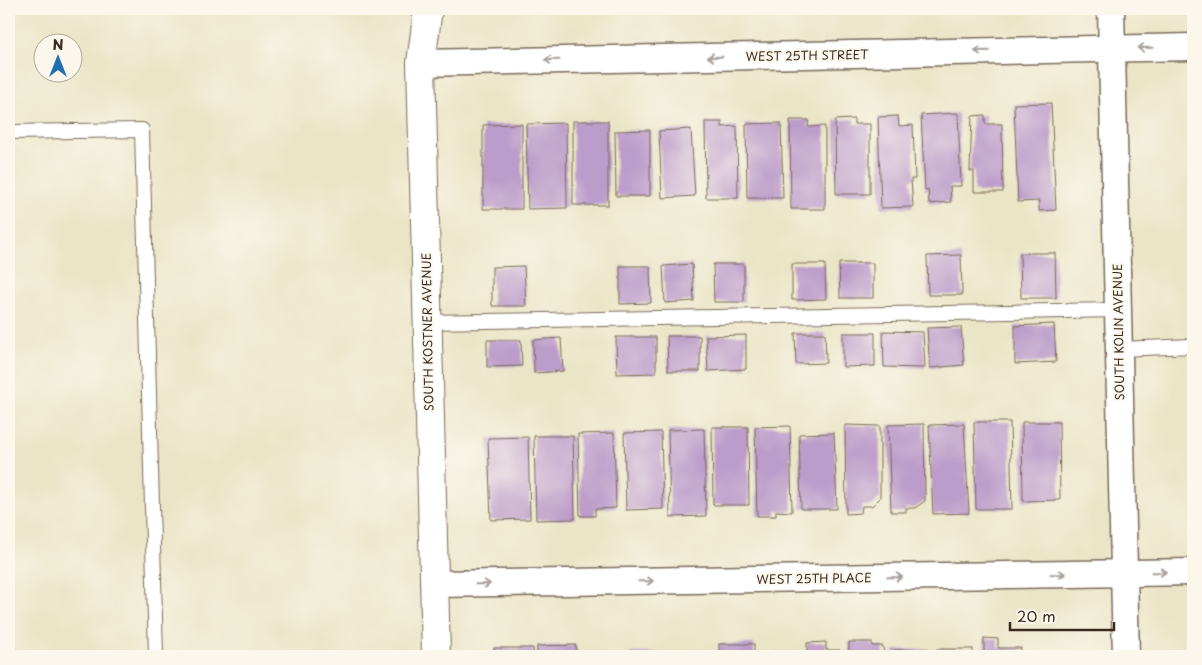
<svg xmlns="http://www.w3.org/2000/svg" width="1202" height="665" viewBox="0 0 1202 665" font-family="'Playpen Sans',sans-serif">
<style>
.building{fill:#bc9cca}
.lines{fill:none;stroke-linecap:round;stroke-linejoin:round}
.service-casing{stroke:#796b59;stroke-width:16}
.minor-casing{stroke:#796b59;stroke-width:29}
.tertiary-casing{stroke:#796b59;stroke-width:30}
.service{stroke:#fff;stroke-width:14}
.minor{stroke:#fff;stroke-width:26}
.tertiary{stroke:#fff;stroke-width:28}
.oneway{stroke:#a79f9a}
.labels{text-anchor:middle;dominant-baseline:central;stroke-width:4;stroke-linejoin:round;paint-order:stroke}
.street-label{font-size:12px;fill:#3b2a1e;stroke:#fbf7ec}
</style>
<rect width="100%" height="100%" fill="#fbf7ec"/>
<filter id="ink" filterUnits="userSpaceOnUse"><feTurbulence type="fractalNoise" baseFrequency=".02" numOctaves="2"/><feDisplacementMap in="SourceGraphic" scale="10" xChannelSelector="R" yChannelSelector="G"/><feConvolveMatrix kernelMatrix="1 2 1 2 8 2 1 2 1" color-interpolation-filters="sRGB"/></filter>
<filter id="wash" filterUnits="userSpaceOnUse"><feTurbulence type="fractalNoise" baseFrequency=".0096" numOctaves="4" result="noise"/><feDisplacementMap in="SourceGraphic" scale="20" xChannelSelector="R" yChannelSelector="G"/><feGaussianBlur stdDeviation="1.12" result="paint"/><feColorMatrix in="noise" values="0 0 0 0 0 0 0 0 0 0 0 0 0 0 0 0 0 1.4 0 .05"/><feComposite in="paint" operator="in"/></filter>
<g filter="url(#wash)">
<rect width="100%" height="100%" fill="#ebe5c7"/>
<g id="blocks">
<g class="building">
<path d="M1051,103L1056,210L1039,211V201L1018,202L1014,104Z"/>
<path d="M958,113L961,186H950L951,202L929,204L928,189L925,190L921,115Z"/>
<path d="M985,115V124H1002L1003,192H974V171H970L972,116Z"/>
<path d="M898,116L899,126L913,125L915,179H911L913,207L881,208L878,117Z"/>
<path d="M854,119V124H870V194H836L835,120Z"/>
<path d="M790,120H809L808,127L825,126V209H791Z"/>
<rect x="573" y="121" width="35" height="84"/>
<path d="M705,122H722V127L737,126L738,198H706Z"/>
<path d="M566,123L567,208L528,209L526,124Z"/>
<path d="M781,123L783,198H747L746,124Z"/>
<path d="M522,124V209H483V125Z"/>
<path d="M691,129L695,196L662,198L659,131Z"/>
<path d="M650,130V196H616L615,131Z"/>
<path d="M1020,253H1055L1056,298H1021Z"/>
<path d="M961,255L962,295H928L927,256Z"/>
<path d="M839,263H873V298H840Z"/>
<path d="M692,264L694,301L665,303L663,266Z"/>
<path d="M713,264H744V302H714Z"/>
<path d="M792,264H825L826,299L792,300Z"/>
<path d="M524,266L526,306H492V267Z"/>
<path d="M620,266H650L651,303L620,304Z"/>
<path d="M1054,324L1056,362L1015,364V326Z"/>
<path d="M961,327L964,365L930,368L927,328Z"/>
<path d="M883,331L923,332L925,368L884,367Z"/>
<path d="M795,333H825L826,363L796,364Z"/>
<path d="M843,333H875V366L843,367Z"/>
<path d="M746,335V369L708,371L706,336Z"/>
<path d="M667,336H700V371H668Z"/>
<path d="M616,337H656V373L617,374Z"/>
<path d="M561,338L563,371L534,373L533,340Z"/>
<path d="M487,340H521L522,366L487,367Z"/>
<path d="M974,422H1010L1012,509H976Z"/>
<path d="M1022,422H1059L1060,500L1023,501Z"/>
<path d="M924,424L925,501L915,508H906V512H891L888,425Z"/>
<path d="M964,424L969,513L933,514L929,425Z"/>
<path d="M845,425L880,426V498L872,506H862L861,513L846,514Z"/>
<path d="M790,426L792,512L776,511V516H757L755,427Z"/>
<path d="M712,427H748L749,505H713Z"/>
<path d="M704,429L706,516L670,517L668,430Z"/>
<path d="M661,432L663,509L626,510L624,433Z"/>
<path d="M614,433L616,508L595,509V516H580L578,434Z"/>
<path d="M834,433L837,509H801L799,434Z"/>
<path d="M534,436H573L575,519L536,520Z"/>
<path d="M528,437L530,519L491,520L488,438Z"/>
<path d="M984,638L998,639V648H1021V656H984Z"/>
<path d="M826,642V650H840L841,656H807V643Z"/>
<path d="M849,642H872V646H883L884,656H849Z"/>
<rect x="719" y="644" width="35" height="12"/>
<path d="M576,645V656H537V646Z"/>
<path d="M494,648H533L534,656H494Z"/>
<path d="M928,649L929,656H894V650Z"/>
<rect x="937" y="649" width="36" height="7"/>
<path d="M795,652V656H762V653Z"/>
<rect x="630" y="653" width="33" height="3"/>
<path d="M673,654H711L710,656H673Z"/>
</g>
</g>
</g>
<g filter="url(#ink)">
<use href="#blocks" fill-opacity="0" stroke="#796b59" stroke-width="1"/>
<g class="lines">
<g class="service-casing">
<g id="service">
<path d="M9,132L142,130L156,656"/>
<path d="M427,322L1118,310"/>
<path d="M1119,349L1193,346"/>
</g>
</g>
<g class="minor-casing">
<g id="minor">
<path d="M1111,9L1126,656"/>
<path d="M421,63L1193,47"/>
<path d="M434,584L1193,572"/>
</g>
</g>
<g class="tertiary-casing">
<path id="tertiary" d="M428,9L421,63L436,656"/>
</g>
<use href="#service" class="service"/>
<use href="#minor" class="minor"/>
<use href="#tertiary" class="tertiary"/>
</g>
<defs><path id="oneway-shaft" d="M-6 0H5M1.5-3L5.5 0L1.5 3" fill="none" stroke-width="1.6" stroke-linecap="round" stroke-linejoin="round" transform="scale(1.25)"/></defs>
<g class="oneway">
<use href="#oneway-shaft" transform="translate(1145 48) rotate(179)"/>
<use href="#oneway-shaft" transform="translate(982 51) rotate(179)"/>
<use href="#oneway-shaft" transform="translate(715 57) rotate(179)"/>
<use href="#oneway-shaft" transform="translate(552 60) rotate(179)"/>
<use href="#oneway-shaft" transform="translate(1159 572) rotate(-1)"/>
<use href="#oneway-shaft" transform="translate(1058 574) rotate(-1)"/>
<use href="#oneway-shaft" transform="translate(895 577) rotate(-1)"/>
<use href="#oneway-shaft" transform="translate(646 581) rotate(-1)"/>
<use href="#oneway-shaft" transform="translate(483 584) rotate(-1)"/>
</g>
</g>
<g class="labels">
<g class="street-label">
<text transform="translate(807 55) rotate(-1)">WEST 25TH STREET</text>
<text transform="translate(427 332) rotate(-91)">SOUTH KOSTNER AVENUE</text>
<text transform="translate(1118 332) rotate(-91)">SOUTH KOLIN AVENUE</text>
<text transform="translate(814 578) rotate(-1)">WEST 25TH PLACE</text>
</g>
</g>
<rect width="1202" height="665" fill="none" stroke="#fbf7ec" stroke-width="30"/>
<g transform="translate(58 58)"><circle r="24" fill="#fbf7ec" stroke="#aea59a"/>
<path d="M0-4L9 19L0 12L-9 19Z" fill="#1f6fb2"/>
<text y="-8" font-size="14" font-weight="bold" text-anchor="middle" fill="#3b2a1e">N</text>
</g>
<path d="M1010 622v8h104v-8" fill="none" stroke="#3b2a1e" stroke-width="2.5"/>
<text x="1017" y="622" font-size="15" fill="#3b2a1e" stroke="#fbf7ec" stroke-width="4" paint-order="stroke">20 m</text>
</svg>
